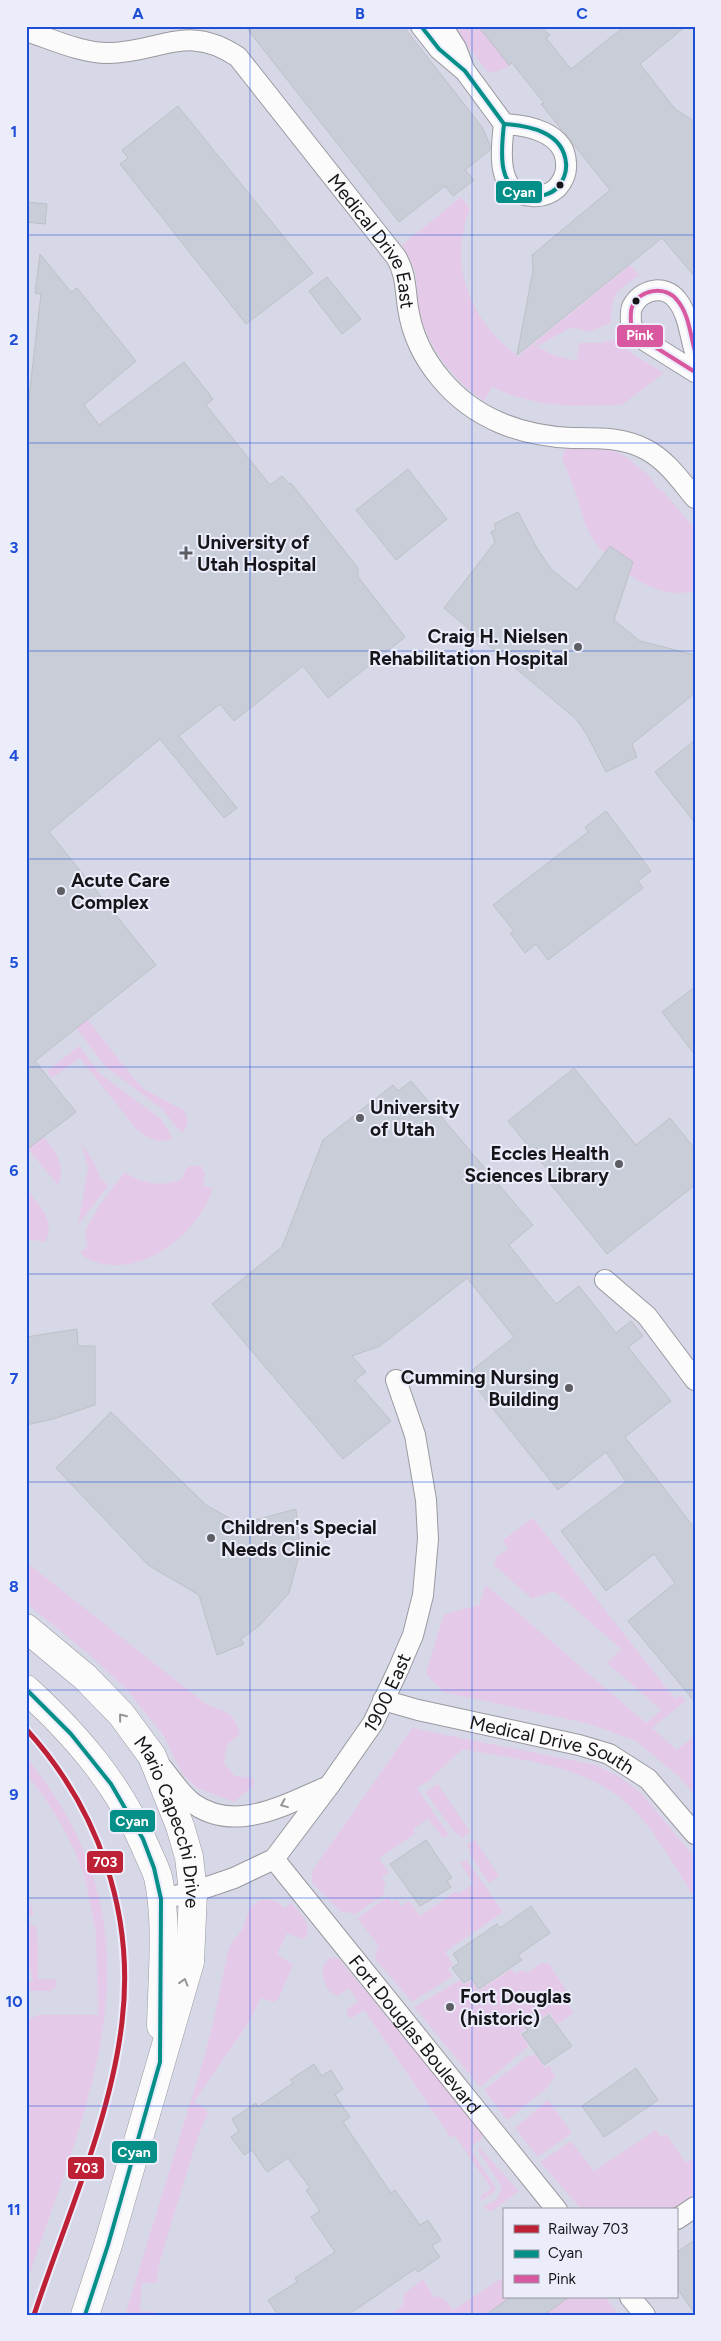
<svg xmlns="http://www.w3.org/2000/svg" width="721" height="2341" viewBox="0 0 721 2341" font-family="Figtree,sans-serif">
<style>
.built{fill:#d7d8e7;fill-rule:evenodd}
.green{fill:#e4cae8}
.building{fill:#c8cdd8;stroke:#bec0c5}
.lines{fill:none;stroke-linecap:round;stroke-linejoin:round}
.street-casing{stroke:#99999f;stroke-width:22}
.secondary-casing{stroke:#99999f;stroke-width:29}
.street{stroke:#fbfbfc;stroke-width:20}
.secondary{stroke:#fbfbfc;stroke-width:28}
.bus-1-casing{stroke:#ecedfb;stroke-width:8}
.bus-2-casing{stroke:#ecedfb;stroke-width:8}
.bus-1{stroke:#048f88;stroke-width:4}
.bus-2{stroke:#d859a0;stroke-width:4}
.rail-1-casing{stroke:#ecedfb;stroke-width:9}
.rail-1{stroke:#be2036;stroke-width:5}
.oneway{stroke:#949496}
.grid{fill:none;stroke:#1d4ed8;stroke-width:1;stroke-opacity:0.55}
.bus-dot{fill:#16161a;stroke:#ecedfb;stroke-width:2}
.poi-dot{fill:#5d5e63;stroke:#ecedfb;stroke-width:2}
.labels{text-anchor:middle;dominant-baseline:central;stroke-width:4;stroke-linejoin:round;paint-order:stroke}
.street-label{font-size:19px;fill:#16161a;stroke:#ecedfb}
.poi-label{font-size:19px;font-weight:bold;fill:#16161a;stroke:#ecedfb;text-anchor:start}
.line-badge{stroke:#ecedfb;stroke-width:2}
.badge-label{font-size:14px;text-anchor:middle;font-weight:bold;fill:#fff}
.neatline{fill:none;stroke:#1d4ed8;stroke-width:2}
.grid-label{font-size:16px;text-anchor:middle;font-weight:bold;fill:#1d4ed8}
</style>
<rect width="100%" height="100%" fill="#e2e3ea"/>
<path class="built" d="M26,26H695V2315H26ZM505,2210H677V2297H505Z"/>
<g class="green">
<path d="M452,26H478L510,66L498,71L488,72Z"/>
<path d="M461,197L470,209C447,267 471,320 518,357L532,344L553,355L577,361L579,343H600L618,339L631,353L664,373L622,405L572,406L542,403L513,396L492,387L484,401C452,379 427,347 419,308C417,294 418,279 413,266C410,259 406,252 402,245Z"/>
<path d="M630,265L639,275C616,292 611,293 611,323L589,332L575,328L568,329L538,346L534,343Z"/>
<path d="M578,447C615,447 622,452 649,476C654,481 654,487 662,490L695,529V590C660,605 605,563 590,534C583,522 580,507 576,494C572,482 566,470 562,458L565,449Z"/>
<path d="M87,1019L136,1081L144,1089L185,1111L188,1123L183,1133L177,1128L162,1109L106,1067L76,1028Z"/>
<path d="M79,1046L99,1073L161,1119L173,1138L168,1140L159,1141L151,1139L137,1130L80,1058L52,1078L47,1071Z"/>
<path d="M44,1137C55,1151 66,1164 59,1183L57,1184L28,1149Z"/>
<path d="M81,1143L94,1162L100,1177L108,1186L78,1225L88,1168Z"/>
<path d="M190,1166H201L205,1175L203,1186L213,1188C200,1230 150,1273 103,1264C93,1262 86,1260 80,1252L87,1248L85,1231L100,1204L125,1172C141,1184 164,1187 182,1179L186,1169Z"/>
<path d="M26,1188C37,1204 58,1222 45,1242L26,1239Z"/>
<path d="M533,1518L675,1699L680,1694L686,1701L652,1728L677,1750L695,1735V1795L678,1776L636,1741L586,1723L443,1692L427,1675V1669L444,1614L479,1605L486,1585L646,1723L661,1710L607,1663L621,1649L554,1591L532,1599L494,1565L497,1556L508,1549L503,1540Z"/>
<path d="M26,1562L206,1704C227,1713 233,1710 240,1734L227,1745L224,1763L235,1776L253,1778L254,1785L234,1802L197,1788L182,1773L163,1735L127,1690L91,1656L26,1603Z"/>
<path d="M412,1728L596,1765L620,1777L642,1794L695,1858V1898C672,1864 652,1822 619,1797C578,1764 513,1759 463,1749L433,1776V1778L417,1788L449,1835L443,1838L428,1819L413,1829L415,1834L379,1858L389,1873L382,1877L386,1885L383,1888L385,1894L354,1915L351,1913L341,1912L312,1883V1871Z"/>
<path d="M26,1757C172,1934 89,2097 26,2285V2021L38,2015H98L96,1933L85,1878L76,1854L61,1824L42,1794L26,1774Z"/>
<path d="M438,1784L470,1832L462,1838L458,1833L456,1834L425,1792Z"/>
<path d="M475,1840L499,1876L489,1883L469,1853L470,1851L466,1845Z"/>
<path d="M466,1859L503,1912L445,1952L453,1964L448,1969L453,1976L412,2002L375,1959L378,1945L357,1918L388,1897L392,1902L397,1899L401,1906L409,1901L420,1916L456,1891L458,1894L474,1884L460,1863Z"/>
<path d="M268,1899L277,1902L285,1908L291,1903C301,1913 310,1920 307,1936L302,1939L287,1933L277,1954L293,1965L278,2000L273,2002L261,1998L247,2025L194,2102L206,2109L208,2115L202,2126L195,2146L159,2264L157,2283H142L140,2311L155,2312V2315H125L204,2058L213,2023L228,1951L231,1944L243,1928L250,1907L261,1900Z"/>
<path d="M31,1905L34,1915L29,1916L30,1926L36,1925L38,1945V1979H56V1987L51,1991H26V1982L33,1981L26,1951V1907Z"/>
<path d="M334,1957L339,1959L430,2069L483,2135L480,2141L472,2145V2152L496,2188L493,2193L480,2201L481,2196L491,2188L455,2136L451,2138L364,2010L352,2018L348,2017L346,2010L358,2002L349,1988L337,1996C326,1993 322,1978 323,1967L329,1958Z"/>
<path d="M541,1963L549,1964L569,1994L563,1997L574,2013L557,2024L550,2013L541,2018L535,2011L520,2020L526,2029L520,2033L529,2046L480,2087L414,2007L460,1980L464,1985L471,1980L479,1991L511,1969L515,1974L522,1970L528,1973Z"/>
<path d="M535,2054L545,2068L549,2065L555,2076L547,2088L507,2120L484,2090L529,2055L531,2057Z"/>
<path d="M548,2100L571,2131L569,2135L538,2157L515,2128Z"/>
<path d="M656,2130L661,2137L666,2134L686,2163L695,2158V2193L671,2210H582L540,2162L571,2141L594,2171Z"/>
<path d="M479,2147L519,2191L491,2212L483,2207L497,2199L502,2187L478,2150Z"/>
<path d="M505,2276V2297H605L619,2315H388L403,2306L404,2294L423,2279L434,2297C444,2295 448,2303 453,2310Z"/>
</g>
<g class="building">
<path d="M245,26H403L482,127L490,145V150L465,170L474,180L453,196L445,186L399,222Z"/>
<path d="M478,26H540L550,35L546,38L571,69L625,26H686L640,64L675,109L695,122V277L662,238L517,355L533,270L532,255L610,190L541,104L544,103L512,63L509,65Z"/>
<path d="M178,106L313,273L246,324L120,164L128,158L122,150Z"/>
<path d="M26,202L47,204L45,224L26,222Z"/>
<path d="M40,254L71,292L77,288L136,361L84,405L99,425L184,362L213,399L206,405L270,485L282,476L289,484L291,483L358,568V577L405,637L328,698L303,666L234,721L220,704L179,736L237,808L224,818L160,739L49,832L156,965L35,1061L76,1112L26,1150V408L28,406L41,294L35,293Z"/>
<path d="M327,277L361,319L342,334L309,291Z"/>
<path d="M408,469L447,519L396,560L356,510Z"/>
<path d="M518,512L537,548L551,569L577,590L610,546L633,562L614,620L640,641L695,655V693L632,744L637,757L606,772L587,735L576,719L444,608L495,542L491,532L496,529L494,524Z"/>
<path d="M695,740V823L655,772Z"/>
<path d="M606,811L651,871L638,881L643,888L548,960L536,944L525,953L510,933L514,931L493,905L588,832L585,827Z"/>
<path d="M695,987V1055L662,1012Z"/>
<path d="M574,1068L636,1145L670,1118L695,1149V1185L607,1254L549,1182L554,1178L508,1121Z"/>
<path d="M411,1081L533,1225L509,1245L556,1304L579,1286L616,1333L631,1321L643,1336L628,1347L671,1401L625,1437L695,1529V1702L628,1621L675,1583L654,1554L606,1591L561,1531L626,1482L606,1452L558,1490L466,1375L514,1337L467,1278L380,1346L352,1356L366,1372L355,1380L391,1421L343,1459L212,1304L282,1247L323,1140L393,1085L398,1091Z"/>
<path d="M77,1329L78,1346H95V1405L53,1419L26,1425V1337Z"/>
<path d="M111,1412L206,1505L240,1524L296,1509L300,1552L289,1593L259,1626L241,1639L244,1644L217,1655L199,1595L148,1565L56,1468Z"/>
<path d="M426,1840L452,1878L447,1881L451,1887L420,1906L390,1864Z"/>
<path d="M531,1906L550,1933L518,1955L522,1960L479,1989L471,1978L464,1983L452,1968L459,1963L453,1954L497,1924L500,1928Z"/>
<path d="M535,2012L541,2021L549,2015L572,2046L544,2065L522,2034L528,2031L522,2021Z"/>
<path d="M314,2064L322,2076L331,2070L343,2089L335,2095L350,2117L343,2122L391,2193L395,2190L420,2225L428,2220L441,2240L432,2246L440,2257L418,2272L415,2269L348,2315H278L268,2300L297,2282L295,2278L335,2252L311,2217L320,2211L306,2190L310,2188L288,2158L267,2172L252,2150L244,2155L231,2137L239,2131L232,2119L256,2103L258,2107L293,2083L290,2080Z"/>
<path d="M636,2068L658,2100L604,2137L582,2106Z"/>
<path d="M695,2240V2314L677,2288V2252Z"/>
<path d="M510,2297H569L544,2315H486Z"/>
</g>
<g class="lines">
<g class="street-casing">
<g id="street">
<path d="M421,26L439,49L465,71L504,124C501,149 495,195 532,196C541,197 550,194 557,188C563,181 567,172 566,163C565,133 529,125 504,124"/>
<path d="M442,26L456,48L464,69"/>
<path id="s1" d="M26,31C52,39 80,53 108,53C159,53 187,22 238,57L396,257C406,273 405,289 408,308C412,335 424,359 441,379C474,419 522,436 572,438C598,438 623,437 647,450C667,461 680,480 695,498"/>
<path d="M695,352C690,336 688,313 677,300C665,284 641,289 632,307C630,312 631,320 631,326L644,340L695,372"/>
<path d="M605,1280L647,1316L695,1380"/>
<path id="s2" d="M383,1700L418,1710L579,1745L609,1754L648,1779L695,1834"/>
<path d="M163,1769C172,1780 182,1796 194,1804C237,1834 288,1803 329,1786"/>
<path id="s3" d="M274,1859L557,2210"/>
<path id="s4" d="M161,1899L193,1892L234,1878L274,1859L329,1786L373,1723L398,1670L413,1635L423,1595L428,1539L426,1500L415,1435L396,1380"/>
<path d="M677,2219L695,2207"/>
<path d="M630,2297L645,2315"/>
</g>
</g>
<g class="secondary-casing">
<g id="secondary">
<path id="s5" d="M26,1628L85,1677L121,1714L152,1756L180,1826L189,1857L193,1892L190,1962L108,2245L85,2315"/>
<path d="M26,1689C76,1735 118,1783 145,1846C149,1856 155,1867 158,1877C168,1921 162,1980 161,2026"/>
</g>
</g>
<use href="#street" class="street"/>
<use href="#secondary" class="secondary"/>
<g class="bus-1-casing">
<g id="bus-1">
<path d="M421,26L439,49L465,71L504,124"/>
<path d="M504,124C530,126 563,132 566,163C567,172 563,182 557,188C551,194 541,197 532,196C496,192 501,151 504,124Z"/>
<path d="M26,1689L71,1734L111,1784L143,1839L154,1868L161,1899L160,2062L108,2245L85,2315"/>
</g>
</g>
<g class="bus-2-casing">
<path id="bus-2" d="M695,351C690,334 689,314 677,300C665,285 640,289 632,307C630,312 631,320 631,326L644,340L695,372"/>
</g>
<use href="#bus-1" class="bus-1"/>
<use href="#bus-2" class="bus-2"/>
<g class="rail-1-casing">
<path id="rail-1" d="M26,1729C99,1809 135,1914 122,2022C111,2119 65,2221 34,2315"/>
</g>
<use href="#rail-1" class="rail-1"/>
</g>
<defs><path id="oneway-chevron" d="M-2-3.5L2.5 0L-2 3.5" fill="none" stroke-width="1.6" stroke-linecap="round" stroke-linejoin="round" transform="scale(1.25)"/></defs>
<g class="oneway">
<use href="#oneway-chevron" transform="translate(122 1717) rotate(-129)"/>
<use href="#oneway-chevron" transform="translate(284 1804) rotate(158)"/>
<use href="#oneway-chevron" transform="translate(184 1982) rotate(-73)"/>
</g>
<path class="grid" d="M250,26V2315M472,26V2315M26,235H695M26,443H695M26,651H695M26,859H695M26,1067H695M26,1274H695M26,1482H695M26,1690H695M26,1898H695M26,2106H695"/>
<g class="bus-dot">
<circle cx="560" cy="185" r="4.5"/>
<circle cx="636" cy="301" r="4.5"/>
</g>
<g class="poi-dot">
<path d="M183.5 545.5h5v5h5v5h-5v5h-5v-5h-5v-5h5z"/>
<circle cx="578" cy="647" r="5"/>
<circle cx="61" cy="891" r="5"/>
<circle cx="360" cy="1118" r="5"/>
<circle cx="619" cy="1164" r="5"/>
<circle cx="569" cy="1388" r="5"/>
<circle cx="211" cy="1538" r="5"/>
<circle cx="450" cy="2007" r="5"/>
</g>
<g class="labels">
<g class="street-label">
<text stroke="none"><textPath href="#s1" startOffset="450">Medical Drive East</textPath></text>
<text stroke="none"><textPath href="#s4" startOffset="322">1900 East</textPath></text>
<text stroke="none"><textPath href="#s2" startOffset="175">Medical Drive South</textPath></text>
<text stroke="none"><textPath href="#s5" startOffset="249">Mario Capecchi Drive</textPath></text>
<text stroke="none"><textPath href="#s3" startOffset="225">Fort Douglas Boulevard</textPath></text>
</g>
<g class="poi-label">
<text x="197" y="542">University of<tspan x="197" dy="22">Utah Hospital</tspan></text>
<text x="568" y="636" text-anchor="end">Craig H. Nielsen<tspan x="568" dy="22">Rehabilitation Hospital</tspan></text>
<text x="71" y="880">Acute Care<tspan x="71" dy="22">Complex</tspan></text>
<text x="370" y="1107">University<tspan x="370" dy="22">of Utah</tspan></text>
<text x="609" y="1153" text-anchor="end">Eccles Health<tspan x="609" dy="22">Sciences Library</tspan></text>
<text x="559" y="1377" text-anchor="end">Cumming Nursing<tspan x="559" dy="22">Building</tspan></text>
<text x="221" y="1527">Children's Special<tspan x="221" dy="22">Needs Clinic</tspan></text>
<text x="460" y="1996">Fort Douglas<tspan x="460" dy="22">(historic)</tspan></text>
</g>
</g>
<g class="line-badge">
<rect x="495" y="180" width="48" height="24" rx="5" fill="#048f88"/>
<rect x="616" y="324" width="48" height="24" rx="5" fill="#d859a0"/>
<rect x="109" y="1809" width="47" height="24" rx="5" fill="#048f88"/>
<rect x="86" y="1850" width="38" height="24" rx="5" fill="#be2036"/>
<rect x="111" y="2140" width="47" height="24" rx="5" fill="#048f88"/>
<rect x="67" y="2156" width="38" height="24" rx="5" fill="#be2036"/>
</g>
<g class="badge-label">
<text x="519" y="197">Cyan</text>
<text x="640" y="340">Pink</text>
<text x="132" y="1826">Cyan</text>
<text x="105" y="1867">703</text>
<text x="134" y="2157">Cyan</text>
<text x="86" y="2173">703</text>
</g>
<rect width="721" height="2341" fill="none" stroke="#ecedfb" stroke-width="55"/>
<rect x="503" y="2208" width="175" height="90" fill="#ecedfb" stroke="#9697a1"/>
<rect x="514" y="2225" width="25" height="8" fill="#be2036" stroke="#9697a1"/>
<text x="548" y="2234" font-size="15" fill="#16161a">Railway 703</text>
<rect x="514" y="2250" width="25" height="8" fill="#048f88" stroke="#9697a1"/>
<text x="548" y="2258" font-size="15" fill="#16161a">Cyan</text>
<rect x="514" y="2275" width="25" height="8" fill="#d859a0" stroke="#9697a1"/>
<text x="548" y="2284" font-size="15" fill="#16161a">Pink</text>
<rect x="28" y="28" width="666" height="2286" class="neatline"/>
<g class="grid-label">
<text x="138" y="19">A</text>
<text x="360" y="19">B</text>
<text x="582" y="19">C</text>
<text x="14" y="137">1</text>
<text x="14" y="345">2</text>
<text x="14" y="553">3</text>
<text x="14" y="761">4</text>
<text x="14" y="968">5</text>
<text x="14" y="1176">6</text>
<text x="14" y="1384">7</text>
<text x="14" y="1592">8</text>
<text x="14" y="1800">9</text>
<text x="14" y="2007">10</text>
<text x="14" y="2215">11</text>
</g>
</svg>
